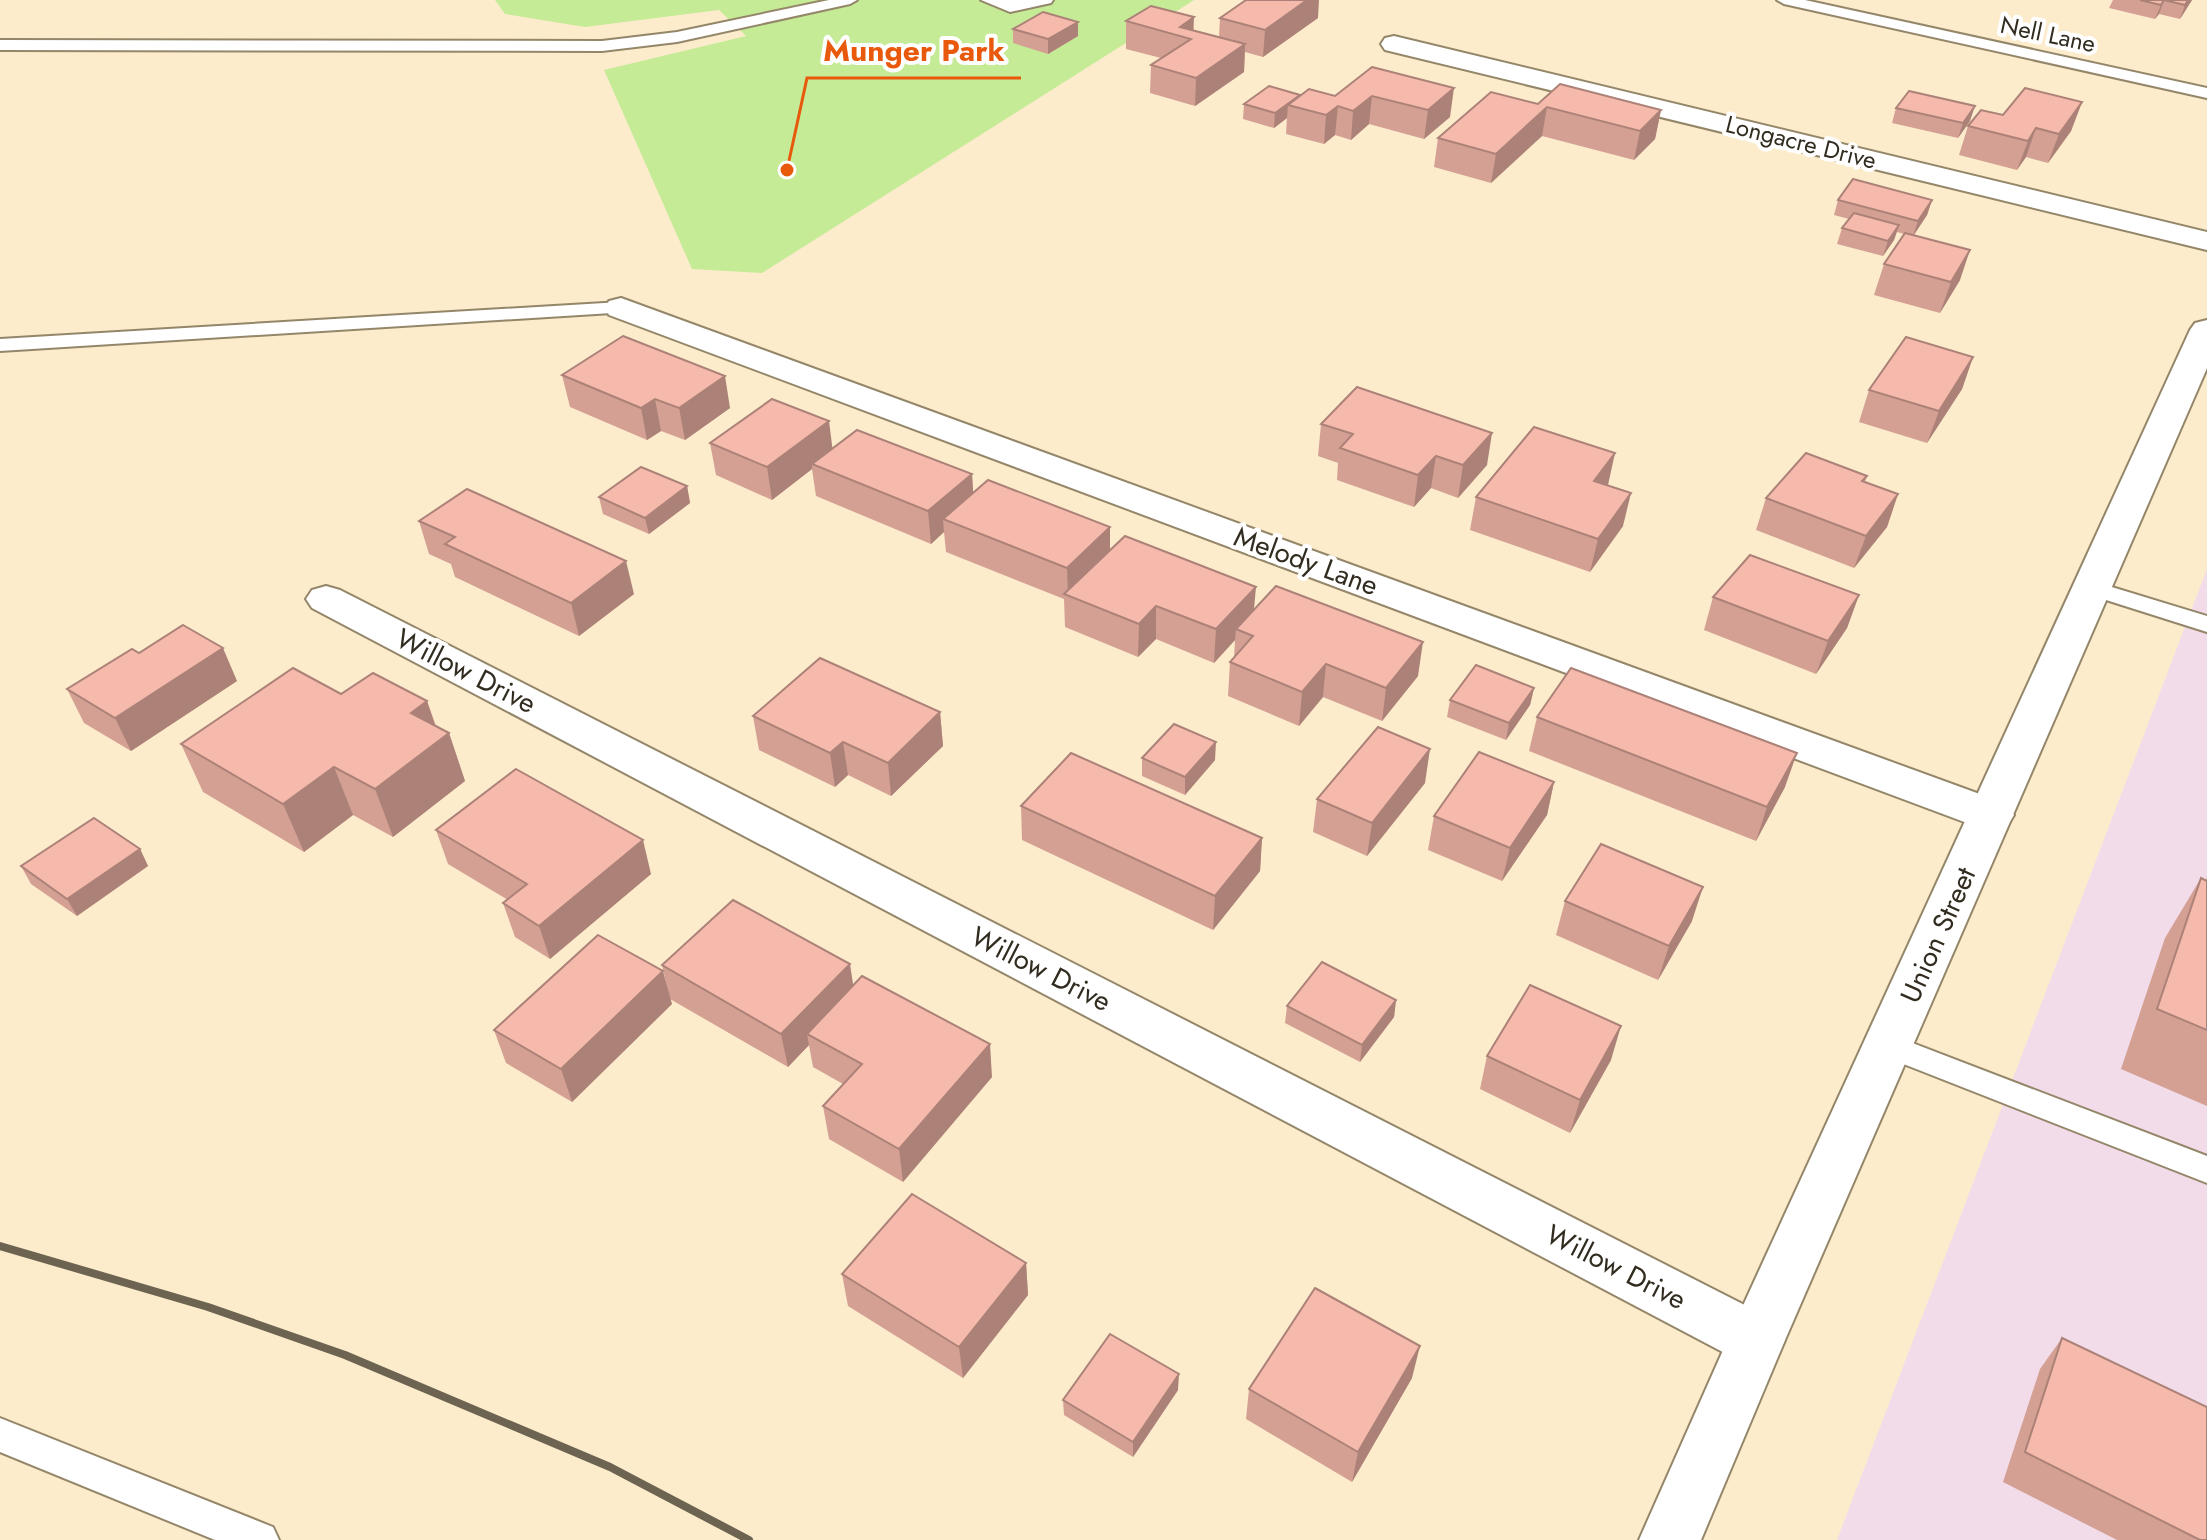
<svg xmlns="http://www.w3.org/2000/svg" width="2207" height="1540" viewBox="0 0 2207 1540" font-family="Jost,sans-serif">
<style>
.commercial{fill:#f2dcea}
.green{fill:#c6eb97}
.lines{fill:none;stroke-linecap:round;stroke-linejoin:round}
.lane-casing{stroke:#948669;stroke-width:4}
.street-casing{stroke:#948669;stroke-width:4}
.secondary-casing{stroke:#948669;stroke-width:4}
.lane{fill:#fff;fill-rule:evenodd}
.street{fill:#fff;fill-rule:evenodd}
.secondary{fill:#fff;fill-rule:evenodd}
.rail{stroke:#6c6351;stroke-width:8}
.wall{fill:#d4a094}
.shaded-wall{fill:#ac8278}
.building{fill:#f6baac;stroke:#ac8278;stroke-width:2}
.labels{text-anchor:middle;dominant-baseline:central;stroke-width:8;stroke-linejoin:round;paint-order:stroke}
.far-street-label{font-size:24px;fill:#322c20;stroke:#fff}
.street-label{font-size:28px;fill:#322c20;stroke:#fff}
.leader{fill:none;stroke:#e8590c;stroke-width:3}
.callout-dot{fill:#e8590c;stroke:#fff;stroke-width:3}
.callout-label{font-size:30px;text-anchor:middle;font-weight:bold;fill:#e8590c;stroke:#fff;stroke-width:8;stroke-linejoin:round;paint-order:stroke}
</style>
<rect width="100%" height="100%" fill="#fceccc"/>
<path class="commercial" d="M2207,569V1540H1837Z"/>
<path class="green" d="M495,0H1194L762,273L692,269L604,70L746,36L719,10L585,27L505,14Z"/>
<g class="lines">
<g class="lane-casing">
<g id="lane">
<path d="M829,0H857L850,4L677,42L602,51L0,50V40L602,41L677,32Z"/>
<path d="M981,0H1053L1051,3L1010,12Z"/>
<path d="M1777,0H1805L2207,88V98L1784,4Z"/>
<path d="M621,302L628,304L631,308L628,312L0,351V339Z"/>
<path d="M2092,581L2207,616V632L2084,593L2080,588L2084,583Z"/>
<path d="M1889,1034L2207,1156V1183L1878,1054L1874,1046L1878,1038Z"/>
<path d="M0,1418L273,1527L279,1540H215L0,1452Z"/>
</g>
</g>
<g class="street-casing">
<g id="street">
<path d="M1394,36L2207,232V250L1385,50L1381,44L1385,38Z"/>
<path d="M621,298L2007,804L2014,815L2007,826L1991,831L1975,826L609,315L605,308L609,301Z"/>
<path d="M326,586L340,590L1776,1321L1785,1340L1776,1359L1756,1366L1736,1359L312,608L306,599L312,590Z"/>
</g>
</g>
<g class="secondary-casing">
<path id="secondary" d="M2207,320V368L1785,1340L1701,1540H1639L1736,1321L2190,330L2195,323Z"/>
</g>
<use href="#lane" class="lane"/>
<use href="#street" class="street"/>
<use href="#secondary" class="secondary"/>
<path class="rail" d="M0,1246L208,1307L345,1355L610,1467L749,1540"/>
</g>
<g class="wall">
<path d="M2113,0H2192L2180,19L2159,14L2155,19L2109,8Z"/>
<path d="M1220,18H1318L1263,57L1245,52L1244,72L1195,106L1150,93L1151,65L1161,58L1126,49V21L1194,30L1219,37Z"/>
<path d="M1013,29L1078,36L1048,54L1013,43Z"/>
<path d="M1372,67L1450,117L1424,139L1369,124L1351,140L1335,135L1324,144L1286,134L1287,118L1274,128L1243,119L1244,104L1300,95L1335,96Z"/>
<path d="M2082,102L2071,131L2048,163L2026,157L2017,170L1959,155L1968,126L2003,115Z"/>
<path d="M1538,104L1661,110L1655,139L1634,160L1542,136L1491,183L1434,167L1438,138Z"/>
<path d="M1896,108L1970,121L1958,138L1892,123Z"/>
<path d="M1838,200H1932L1927,215L1914,235L1960,280L1940,313L1874,295L1884,264L1904,234L1897,232L1894,240L1883,256L1837,244L1842,228L1849,219L1834,215Z"/>
<path d="M1973,357L1962,389L1927,443L1859,422L1869,390Z"/>
<path d="M562,375L730,408L685,440L661,431L647,440L570,407Z"/>
<path d="M1321,424L1487,465L1458,498L1431,488L1414,507L1337,480L1338,463L1318,456Z"/>
<path d="M710,443L832,448L972,474L973,493L1110,551L1418,676L1382,721L1323,697L1299,726L1228,696L1230,662L1234,657L1235,640L1214,663L1156,639L1138,657L1065,627L1064,599L946,552L944,532L931,544L816,496L812,469L772,500L716,475Z"/>
<path d="M1867,476L1865,482L1898,494L1887,527L1854,568L1756,530L1766,498Z"/>
<path d="M687,486L690,503L649,534L603,514L599,497Z"/>
<path d="M1608,486L1623,526L1590,572L1470,530L1476,497Z"/>
<path d="M419,521L634,594L579,636L455,577L451,564L429,554Z"/>
<path d="M1859,595L1847,628L1816,674L1704,630L1713,597Z"/>
<path d="M139,653L237,681L131,751L84,723L67,689Z"/>
<path d="M1534,688L1530,705L1506,740L1447,717L1450,700Z"/>
<path d="M341,694L427,701L436,726L449,733L465,781L393,837L353,815L304,852L203,792L181,744Z"/>
<path d="M940,712L943,746L891,796L848,775L835,787L759,750L753,716Z"/>
<path d="M1537,717L1785,787L1756,841L1529,751Z"/>
<path d="M1142,758L1215,760L1185,795L1142,776Z"/>
<path d="M1554,782L1547,815L1502,881L1428,850L1434,816Z"/>
<path d="M1425,783L1367,856L1313,832L1317,799Z"/>
<path d="M1021,806L1262,838L1260,871L1213,930L1022,840Z"/>
<path d="M436,830L651,874L550,959L515,937L503,903L508,900L448,864Z"/>
<path d="M140,849L148,866L77,916L31,884L21,866Z"/>
<path d="M2207,877V1106L2121,1069L2165,938L2201,878L2206,880Z"/>
<path d="M1565,901L1692,921L1658,980L1556,935Z"/>
<path d="M662,965L853,985L992,1077L903,1182L829,1139L823,1106L843,1084L813,1067L809,1045L788,1067L670,999Z"/>
<path d="M1396,1000L1394,1017L1360,1062L1285,1023L1287,1006Z"/>
<path d="M672,1004L572,1102L506,1063L494,1030Z"/>
<path d="M1487,1056L1611,1060L1570,1133L1480,1089Z"/>
<path d="M1026,1263L1028,1295L963,1378L848,1306L842,1274Z"/>
<path d="M2062,1338L2207,1540H2117L2003,1482L2040,1369Z"/>
<path d="M1412,1378L1352,1482L1246,1419L1249,1389Z"/>
<path d="M1178,1390L1133,1457L1064,1415L1063,1400Z"/>
</g>
<g class="shaded-wall">
<path d="M1307,0H1319L1318,18L1263,57L1265,30Z"/>
<path d="M2164,0L2159,14L2155,19L2161,5Z"/>
<path d="M2188,0H2192L2180,19L2185,5Z"/>
<path d="M1194,17L1193,45L1191,39L1180,27Z"/>
<path d="M1078,22V36L1048,54V39Z"/>
<path d="M1245,44L1244,72L1195,106L1196,78Z"/>
<path d="M1454,88L1450,117L1424,139L1428,110Z"/>
<path d="M1300,95L1288,105L1287,118L1274,128L1275,113Z"/>
<path d="M1372,96L1369,124L1351,140L1353,111Z"/>
<path d="M2082,102L2071,131L2048,163L2059,134Z"/>
<path d="M1338,106L1335,135L1324,144L1326,115Z"/>
<path d="M1975,106L1970,121L1958,138L1963,123Z"/>
<path d="M1547,107L1542,136L1491,183L1496,154Z"/>
<path d="M1661,110L1655,139L1634,160L1640,131Z"/>
<path d="M2036,128L2026,157L2017,170L2028,141Z"/>
<path d="M1932,200L1927,215L1913,236L1918,221Z"/>
<path d="M1899,225L1894,240L1883,256L1888,241Z"/>
<path d="M1970,250L1960,280L1940,313L1951,282Z"/>
<path d="M1973,357L1962,389L1927,443L1939,411Z"/>
<path d="M725,376L730,408L685,440L679,408Z"/>
<path d="M655,399L661,431L647,440L641,408Z"/>
<path d="M829,421L833,453L812,464V469L772,500L767,467Z"/>
<path d="M1492,433L1487,465L1458,498L1463,465Z"/>
<path d="M1615,453L1608,485L1594,481Z"/>
<path d="M1436,456L1431,488L1414,507L1418,475Z"/>
<path d="M972,474L974,506L943,519L944,532L931,544L928,511Z"/>
<path d="M687,486L690,503L649,534L645,518Z"/>
<path d="M1631,493L1623,526L1590,572L1598,539Z"/>
<path d="M1898,494L1887,527L1854,568L1866,536Z"/>
<path d="M1110,527V560L1068,595L1067,568Z"/>
<path d="M626,561L634,594L579,636L571,603Z"/>
<path d="M1256,587L1253,620L1236,629L1235,640L1214,663L1216,629Z"/>
<path d="M1859,595L1847,628L1816,674L1828,641Z"/>
<path d="M1156,606V639L1138,657L1139,624Z"/>
<path d="M1423,642L1418,676L1382,721L1386,688Z"/>
<path d="M223,648L237,681L131,751L115,718Z"/>
<path d="M1326,664L1323,697L1299,726L1302,692Z"/>
<path d="M1534,688L1530,705L1506,740L1509,723Z"/>
<path d="M427,701L440,740L449,733L465,781L393,837L375,789L411,713Z"/>
<path d="M940,712L943,746L891,796L888,763Z"/>
<path d="M843,742L848,775L835,787L830,753Z"/>
<path d="M1216,742L1215,760L1185,795V777Z"/>
<path d="M1430,749L1425,783L1367,856L1372,823Z"/>
<path d="M1797,753L1785,787L1756,841L1767,807Z"/>
<path d="M334,767L353,815L304,852L283,804Z"/>
<path d="M1554,782L1547,815L1502,881L1510,848Z"/>
<path d="M1262,838L1260,871L1213,930L1215,896Z"/>
<path d="M643,840L651,874L550,959L539,926Z"/>
<path d="M140,849L148,866L77,916L67,899Z"/>
<path d="M1703,887L1692,921L1658,980L1669,946Z"/>
<path d="M850,964L855,997L807,1034L809,1045L788,1067L781,1034Z"/>
<path d="M663,971L672,1004L572,1102L561,1069Z"/>
<path d="M1396,1000L1394,1017L1360,1062L1362,1045Z"/>
<path d="M1621,1026L1611,1060L1570,1133L1580,1100Z"/>
<path d="M990,1044L992,1077L903,1182L899,1149Z"/>
<path d="M1026,1263L1028,1295L963,1378L959,1347Z"/>
<path d="M1420,1346L1412,1378L1352,1482L1358,1452Z"/>
<path d="M1179,1374L1178,1390L1133,1457V1442Z"/>
</g>
<g class="building">
<path d="M1246,0H1307L1265,30L1220,18Z"/>
<path d="M2140,0H2164L2161,5Z"/>
<path d="M2164,0H2188L2185,5Z"/>
<path d="M1151,6L1194,17L1180,27L1245,44L1196,78L1151,65L1191,39L1126,21Z"/>
<path d="M1043,12L1078,22L1048,39L1013,29Z"/>
<path d="M1372,67L1454,88L1428,110L1372,96L1353,111L1338,106L1326,115L1288,105L1309,89L1335,96Z"/>
<path d="M1560,84L1661,110L1640,131L1547,107L1496,154L1438,138L1491,92L1538,104Z"/>
<path d="M1269,86L1300,95L1275,113L1244,104Z"/>
<path d="M2025,88L2082,102L2059,134L2036,128L2028,141L1968,126L1981,110L2003,115Z"/>
<path d="M1909,91L1975,106L1963,123L1896,108Z"/>
<path d="M1853,179L1932,200L1918,221L1838,200Z"/>
<path d="M1854,213L1899,225L1888,241L1842,228Z"/>
<path d="M1905,233L1970,250L1951,282L1884,264Z"/>
<path d="M623,336L725,376L679,408L655,399L641,408L562,375Z"/>
<path d="M1906,337L1973,357L1939,411L1869,390Z"/>
<path d="M1357,387L1492,433L1463,465L1436,456L1418,475L1340,448L1353,434L1321,424Z"/>
<path d="M772,399L829,421L767,467L710,443Z"/>
<path d="M1534,427L1615,453L1594,481L1631,493L1598,539L1476,497Z"/>
<path d="M857,430L972,474L928,511L812,464Z"/>
<path d="M1806,453L1867,476L1862,481L1898,494L1866,536L1766,498Z"/>
<path d="M641,467L687,486L645,518L599,497Z"/>
<path d="M988,480L1110,527L1067,568L943,519Z"/>
<path d="M467,489L626,561L571,603L445,544L455,537L419,521Z"/>
<path d="M1125,536L1256,587L1216,629L1156,606L1139,624L1064,594Z"/>
<path d="M1750,555L1859,595L1828,641L1713,597Z"/>
<path d="M1276,586L1423,642L1386,688L1326,664L1302,692L1230,662L1253,636L1236,629Z"/>
<path d="M183,625L223,648L115,718L67,689L132,649L139,653Z"/>
<path d="M820,658L940,712L888,763L843,742L830,753L753,716Z"/>
<path d="M1476,665L1534,688L1509,723L1450,700Z"/>
<path d="M293,668L341,694L373,673L427,701L411,713L449,733L375,789L334,767L283,804L181,744Z"/>
<path d="M1571,668L1797,753L1767,807L1537,717Z"/>
<path d="M1174,724L1216,742L1185,777L1142,758Z"/>
<path d="M1378,727L1430,749L1372,823L1317,799Z"/>
<path d="M1479,752L1554,782L1510,848L1434,816Z"/>
<path d="M1071,753L1262,838L1215,896L1021,806Z"/>
<path d="M516,769L643,840L539,926L503,903L527,884L436,830Z"/>
<path d="M94,818L140,849L67,899L21,866Z"/>
<path d="M1601,844L1703,887L1669,946L1565,901Z"/>
<path d="M2201,878L2207,881V1030L2157,1009Z"/>
<path d="M733,900L850,964L781,1034L662,965Z"/>
<path d="M598,935L663,971L561,1069L494,1030Z"/>
<path d="M1322,962L1396,1000L1362,1045L1287,1006Z"/>
<path d="M862,976L990,1044L899,1149L823,1106L862,1064L807,1034Z"/>
<path d="M1530,985L1621,1026L1580,1100L1487,1056Z"/>
<path d="M912,1194L1026,1263L959,1347L842,1274Z"/>
<path d="M1315,1288L1420,1346L1358,1452L1249,1389Z"/>
<path d="M1110,1334L1179,1374L1133,1442L1063,1400Z"/>
<path d="M2062,1338L2207,1407V1540H2200L2025,1452Z"/>
</g>
<g class="labels">
<g class="far-street-label">
<text transform="translate(2048 34) rotate(12)">Nell Lane</text>
<text transform="translate(1801 142) rotate(14)">Longacre Drive</text>
</g>
<g class="street-label">
<text transform="translate(1306 561) rotate(20)">Melody Lane</text>
<text transform="translate(466 671) rotate(27)">Willow Drive</text>
<text transform="translate(1938 935) rotate(-66)">Union Street</text>
<text transform="translate(1041 969) rotate(27)">Willow Drive</text>
<text transform="translate(1616 1267) rotate(27)">Willow Drive</text>
</g>
</g>
<path class="leader" d="M787 170L807 78H1021"/>
<circle class="callout-dot" cx="787" cy="170" r="8"/>
<g class="callout-label">
<text x="914" y="61">Munger Park</text>
</g>
</svg>
